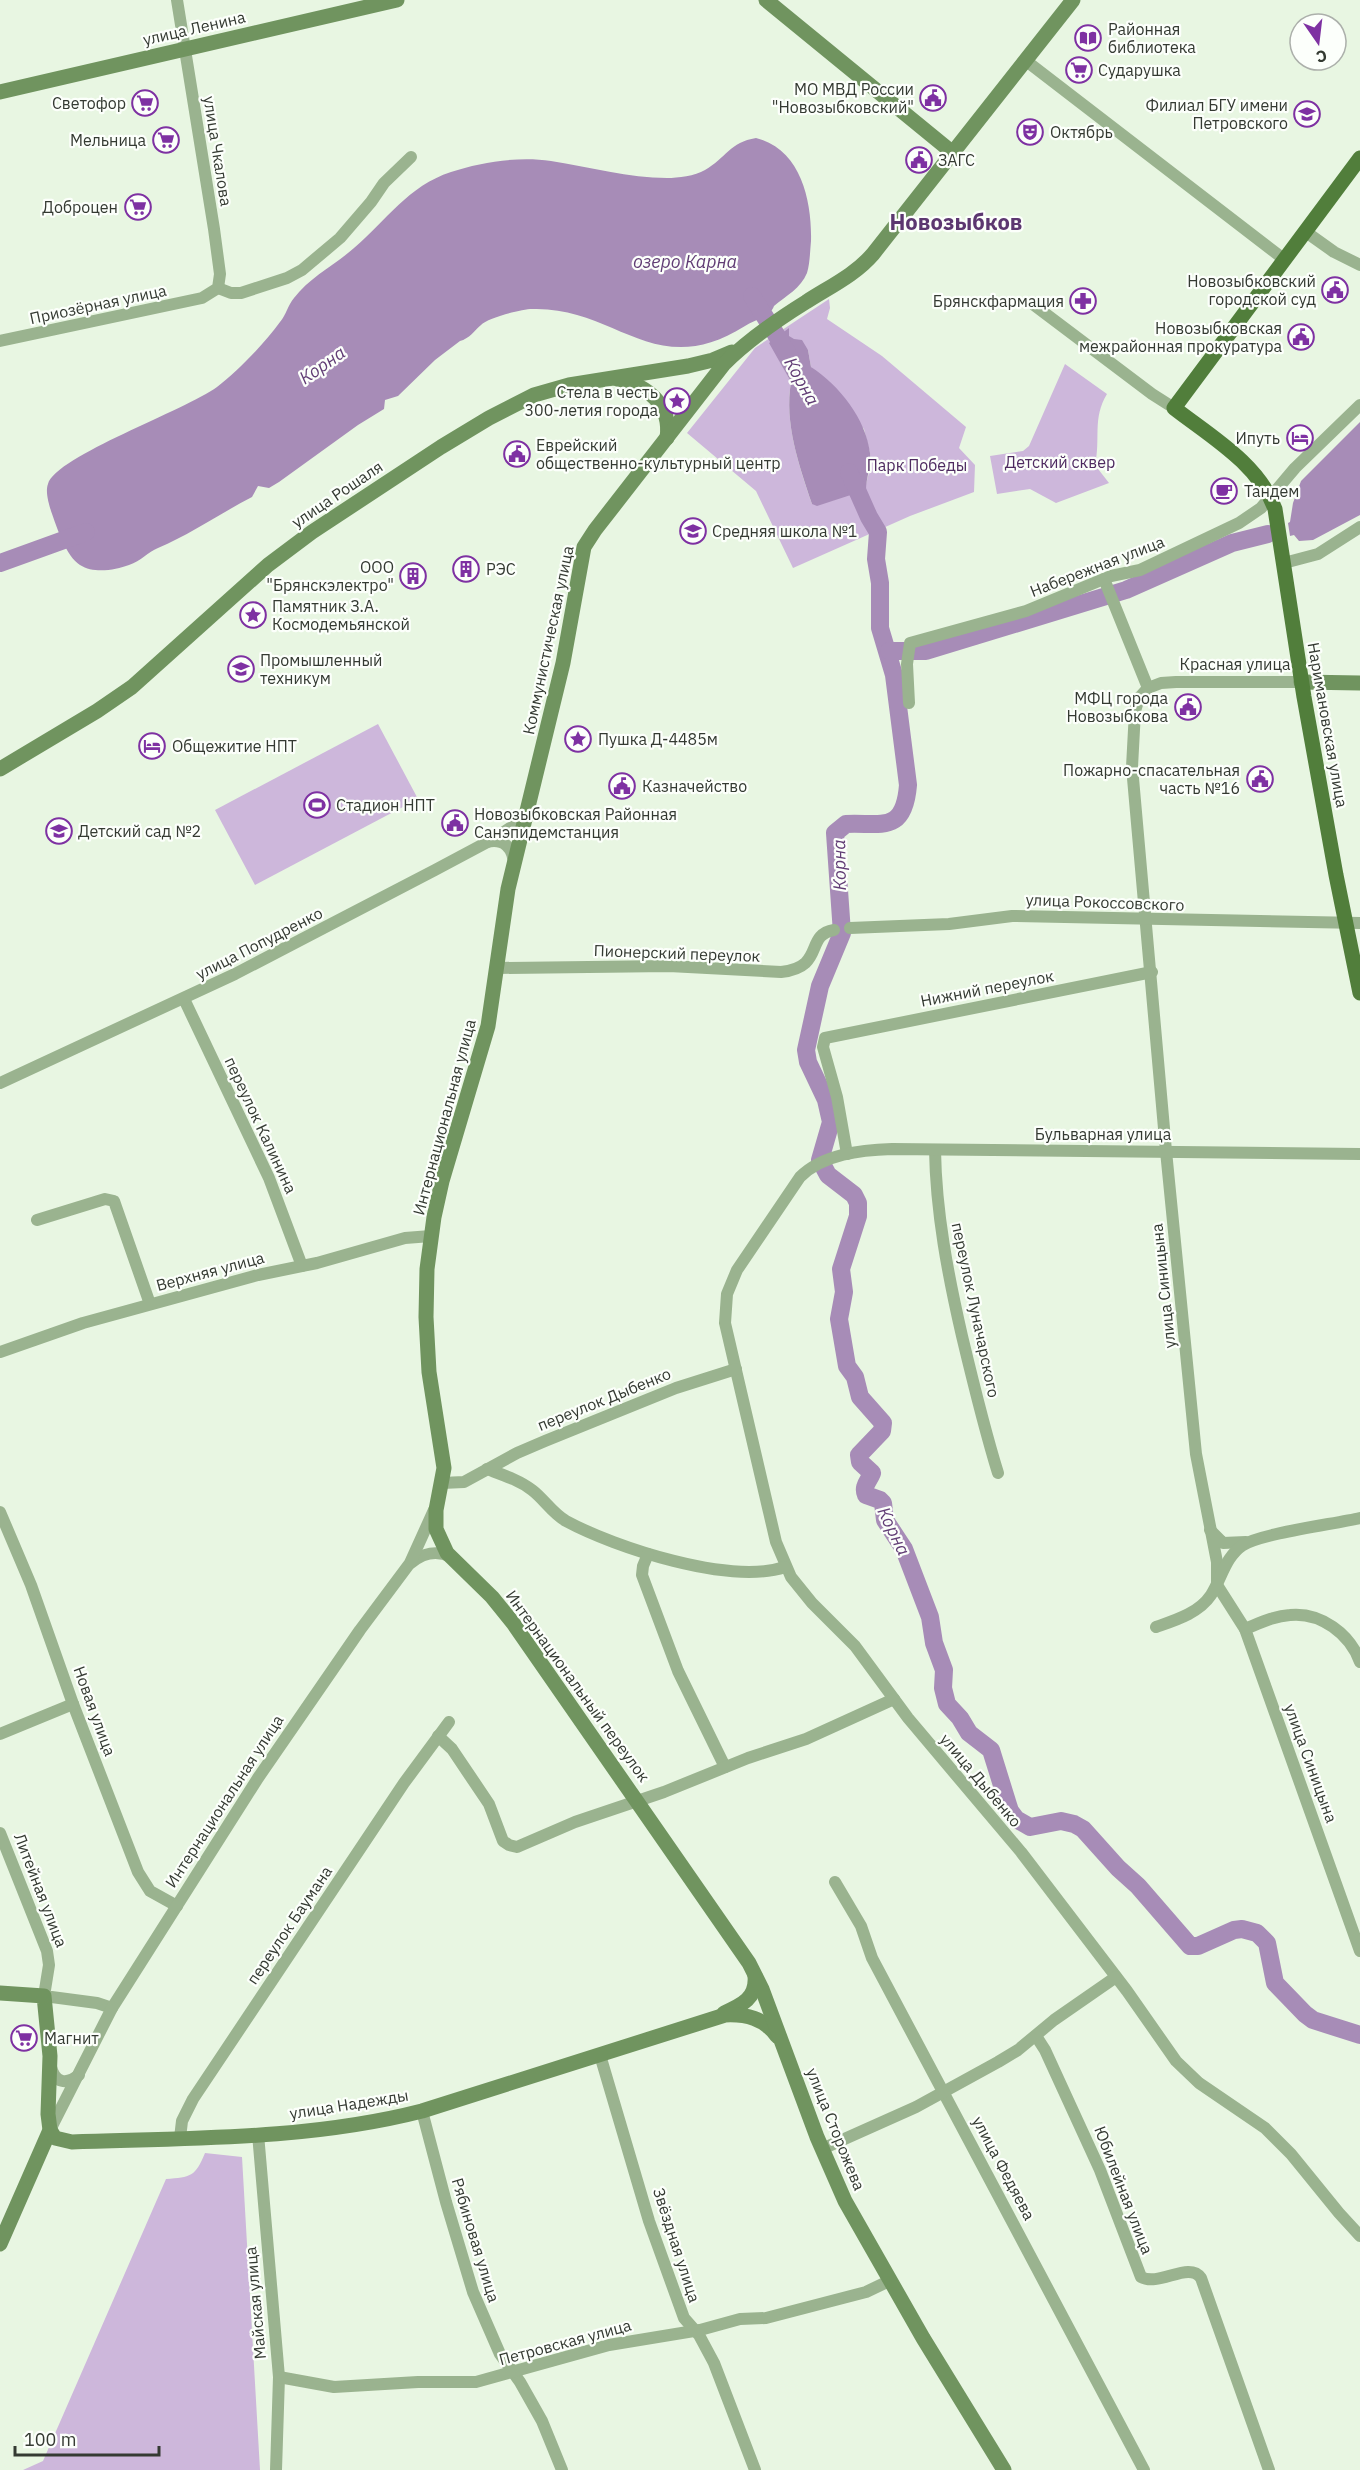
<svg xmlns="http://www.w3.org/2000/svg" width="1360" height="2470" viewBox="0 0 1360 2470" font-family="'IBM Plex Sans',sans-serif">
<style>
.green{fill:#cdb7db;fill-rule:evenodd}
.water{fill:#a78cb7}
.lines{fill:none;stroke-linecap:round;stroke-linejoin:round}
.river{stroke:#a78cb7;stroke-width:18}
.street{stroke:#9ab38f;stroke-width:12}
.secondary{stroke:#70945f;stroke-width:15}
.primary{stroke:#517e3b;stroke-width:15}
.labels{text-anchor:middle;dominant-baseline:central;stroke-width:4.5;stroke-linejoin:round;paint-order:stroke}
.street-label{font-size:16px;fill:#343a32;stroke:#fcfffb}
.poi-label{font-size:16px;fill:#343a32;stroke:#fcfffb;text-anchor:start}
.park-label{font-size:16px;fill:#4e2a60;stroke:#fcfffb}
.water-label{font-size:18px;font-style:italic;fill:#613d75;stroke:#fcfffb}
.district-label{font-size:22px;font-weight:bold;fill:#5c3770;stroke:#fcfffb}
</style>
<rect width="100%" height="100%" fill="#e8f6e2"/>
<g class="green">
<path d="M829,299L830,308L827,319L882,356L966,427L959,448L975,465L974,492L910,516L793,568L756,491L687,433L755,348ZM789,329L788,336L808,350L811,367L864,429L870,453L871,465L866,484C848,495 832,503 812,504C799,466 784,422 791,382L779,360Z"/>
<path d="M1065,364L1107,394C1092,419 1101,438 1095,465L1109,483L1056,503L1030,489L997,494L990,456L1023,451L1029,446Z"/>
<path d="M378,724L418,799L255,885L215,810Z"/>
<path d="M205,2153L242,2157L260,2470H23L43,2461L166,2179C191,2177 195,2177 205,2153Z"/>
</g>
<g class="water">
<path d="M756,138C801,149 812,201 811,241C810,251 810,263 807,273C801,288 786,296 774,306C770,317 754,320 745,326C655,383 616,306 532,309C522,309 487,318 481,325C475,330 469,339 460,341L435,360L398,396L385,400L384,409L358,425L279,482L269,488L258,486L252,497C221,513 191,534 158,548C148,552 141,561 129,565C115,570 94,574 80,565C66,556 57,528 51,511C49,504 45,492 48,484C56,456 186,410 217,387C238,371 264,344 280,322C286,315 288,305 294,298C310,277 335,265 354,248C387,220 408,186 451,172C481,162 519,156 551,161C590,167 629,178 667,178C678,178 695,176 705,170C726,158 730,142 756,138Z"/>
<path d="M789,328V336L794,339L802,340L808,350L811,367C839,385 866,419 870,453C872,465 866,477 866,490L817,506L812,504C799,465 784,423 791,382L769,343Z"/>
<path d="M1360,422V515L1313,540L1299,541L1294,535L1290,536L1288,523L1290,522L1293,503L1301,481Z"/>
</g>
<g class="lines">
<g class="river">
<path d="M752,296L790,357"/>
<path d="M849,472L869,517L878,532L876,559L880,583V628L894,675L908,785C904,835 880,822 846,824L835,833L842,933L820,986L806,1050L808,1062L826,1100L831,1122L820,1160L828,1175L854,1195L858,1203V1216L841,1269L844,1292L839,1319L847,1366L855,1377L860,1397L883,1423L882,1431L859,1455L860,1462L872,1473C869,1481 862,1486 866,1495L880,1500L883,1503L885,1520L904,1549L930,1617L934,1643L944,1670L943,1688L947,1704L960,1718L969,1733L991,1750L1010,1811L1016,1819L1030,1827L1061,1821L1074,1824L1083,1829L1118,1868L1138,1886L1190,1946H1198L1234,1930L1242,1929L1257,1933L1267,1943L1275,1983L1305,2014L1313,2020L1360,2035"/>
<path d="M0,563L86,532"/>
<path d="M889,651H926L1126,590L1232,543L1268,534"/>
</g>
<g class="street">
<path d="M1025,60L1285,260"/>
<path d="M1306,232L1334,252L1360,265"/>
<path d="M218,288L231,293H241L287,278L302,270L340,238L371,202L384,183L411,157"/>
<path d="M1034,305L1152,394L1174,408"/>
<path d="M0,341L202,298L218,288L220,274L214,229L177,0"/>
<path d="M1284,563L1318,554L1360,527"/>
<path d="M1104,579L1148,688L1139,698L1135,711L1132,767L1166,1151L1196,1454L1217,1562V1585L1245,1629L1360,1951"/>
<path d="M1148,688L1161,683L1176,682H1301"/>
<path d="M909,703L907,664L910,643L1026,611L1111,576L1140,570L1239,523L1261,508L1295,468L1360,405"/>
<path d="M487,842C504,838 513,848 514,864"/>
<path d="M850,928L949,924L1012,916L1360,923"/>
<path d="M498,968L669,966L781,972C826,967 804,935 834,930"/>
<path d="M184,999L269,1178L302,1266"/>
<path d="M0,1083L235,974L435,870L495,838L525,818"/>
<path d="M935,1150C936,1213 948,1275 962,1336C973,1382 984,1428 998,1473"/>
<path d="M847,1154L837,1097L823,1047L825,1038L1152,972"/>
<path d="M1360,1154L892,1149C861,1150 823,1154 800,1177L737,1270L727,1294L725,1323L776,1542L791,1577L812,1603L855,1646L908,1718L1021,1852L1127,1991L1176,2061L1199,2083L1265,2128L1291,2154L1339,2213L1360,2236"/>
<path d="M37,1220L105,1199L114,1201L150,1304"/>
<path d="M0,1352L83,1323L258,1275L317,1263L405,1238L431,1236"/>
<path d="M487,1469C503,1475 519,1480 532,1490C544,1499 552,1513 566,1521C616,1548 730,1585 785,1567"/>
<path d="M442,1483L464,1482L517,1453L545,1441L676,1388L736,1369"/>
<path d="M0,1512L31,1585L73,1704L138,1872L150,1891L177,1906"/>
<path d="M1210,1530L1223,1543L1246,1542"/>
<path d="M648,1554L643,1566L642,1575L678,1671L725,1767"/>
<path d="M411,1563C423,1553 437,1550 451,1557"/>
<path d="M1156,1627C1176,1620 1199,1613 1211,1595C1222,1578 1225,1557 1243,1545C1263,1533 1334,1524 1360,1518"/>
<path d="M1245,1629C1260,1623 1274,1616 1290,1615C1321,1612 1350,1634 1360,1662"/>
<path d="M0,1734L73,1704"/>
<path d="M438,1736L452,1749L489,1804L503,1841L509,1845L517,1847L575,1822L664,1792L748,1758L806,1739L894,1699"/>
<path d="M0,1833L47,1951L49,1965L44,1996L97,2003L112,2008"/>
<path d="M835,1882L861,1926L872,1958L1144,2470"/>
<path d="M1036,2036L1045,2050L1100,2170L1141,2277C1159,2287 1189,2261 1201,2278L1269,2470"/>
<path d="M600,2055L649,2221L684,2318L699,2335L714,2363L755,2470"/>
<path d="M51,2067C55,2083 66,2085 79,2075"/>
<path d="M422,2111L446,2202L473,2292L500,2354L520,2382L542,2421L562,2470"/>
<path d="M50,2130L112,2008L258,1778L360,1630L410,1563L434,1510"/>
<path d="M258,2134L279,2377L276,2470"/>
<path d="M180,2138L182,2121L193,2099L404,1783L449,1722"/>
<path d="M822,2149L916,2107L998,2062L1018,2050L1054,2020L1116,1977"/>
<path d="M279,2377L334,2387L418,2382H476L609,2345L700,2330L740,2319L766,2318L866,2292L889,2281"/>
</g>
<g class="secondary">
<path d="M766,0L953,153"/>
<path d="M0,92L397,0"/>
<path d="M617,379C647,385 672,405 667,438"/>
<path d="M1301,682L1360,683"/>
<path d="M0,769L97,711L132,687L268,565L312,532L441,447L489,418L534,395L569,385L688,366L713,360L732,352"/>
<path d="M0,1993L44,1996L50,2056L48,2114L50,2130L0,2244"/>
<path d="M724,2013C742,2005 757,1998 755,1976"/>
<path d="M50,2130L55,2138L72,2142C188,2138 309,2140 422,2111L725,2015C746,2014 764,2018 777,2036"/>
<path d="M1004,2470L923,2338L845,2201L817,2137L762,1989L749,1963L513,1623L492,1597L447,1553L436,1529V1510L444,1468L429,1372L426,1317L427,1269L434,1217L442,1181L488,1026L508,889L563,663L584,547L595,530L724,364C748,340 777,320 806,302C829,287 855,275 873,254L1073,0"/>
</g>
<path class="primary" d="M1360,158L1174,408C1210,436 1259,464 1275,509L1304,697L1336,875L1360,993"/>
</g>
<defs>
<g id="library-ring" transform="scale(1.35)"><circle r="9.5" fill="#fcfffb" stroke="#7e31a2" stroke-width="1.5"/><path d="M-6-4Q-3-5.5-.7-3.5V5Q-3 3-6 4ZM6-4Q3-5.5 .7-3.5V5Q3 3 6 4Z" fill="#7e31a2"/></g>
<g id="supermarket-ring" transform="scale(1.35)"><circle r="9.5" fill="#fcfffb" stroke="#7e31a2" stroke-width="1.5"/><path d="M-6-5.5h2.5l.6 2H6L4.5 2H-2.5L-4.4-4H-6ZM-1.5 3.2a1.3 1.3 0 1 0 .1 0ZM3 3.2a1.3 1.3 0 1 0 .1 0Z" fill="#7e31a2"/></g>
<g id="civic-ring" transform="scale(1.35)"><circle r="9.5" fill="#fcfffb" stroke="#7e31a2" stroke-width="1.5"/><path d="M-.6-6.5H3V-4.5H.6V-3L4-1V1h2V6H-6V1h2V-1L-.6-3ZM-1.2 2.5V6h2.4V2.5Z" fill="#7e31a2"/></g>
<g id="university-ring" transform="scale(1.35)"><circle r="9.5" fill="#fcfffb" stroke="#7e31a2" stroke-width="1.5"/><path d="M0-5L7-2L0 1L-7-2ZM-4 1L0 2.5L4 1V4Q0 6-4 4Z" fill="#7e31a2"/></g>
<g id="theatre-ring" transform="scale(1.35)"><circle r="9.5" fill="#fcfffb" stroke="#7e31a2" stroke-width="1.5"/><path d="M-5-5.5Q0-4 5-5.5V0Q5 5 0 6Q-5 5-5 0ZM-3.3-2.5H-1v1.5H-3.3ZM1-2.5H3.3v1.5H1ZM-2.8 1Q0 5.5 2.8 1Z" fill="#7e31a2"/></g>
<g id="pharmacy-ring" transform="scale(1.35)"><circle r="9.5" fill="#fcfffb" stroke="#7e31a2" stroke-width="1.5"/><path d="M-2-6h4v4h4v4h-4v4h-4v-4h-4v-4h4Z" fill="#7e31a2"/></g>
<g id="sight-ring" transform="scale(1.35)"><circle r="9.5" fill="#fcfffb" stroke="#7e31a2" stroke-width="1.5"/><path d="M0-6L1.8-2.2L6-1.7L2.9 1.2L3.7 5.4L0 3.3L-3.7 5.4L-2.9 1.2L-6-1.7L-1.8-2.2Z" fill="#7e31a2"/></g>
<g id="hotel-ring" transform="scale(1.35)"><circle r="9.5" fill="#fcfffb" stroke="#7e31a2" stroke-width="1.5"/><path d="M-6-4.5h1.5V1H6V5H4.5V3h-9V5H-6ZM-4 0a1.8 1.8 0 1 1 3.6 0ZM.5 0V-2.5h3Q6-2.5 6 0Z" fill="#7e31a2"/></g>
<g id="cafe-ring" transform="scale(1.35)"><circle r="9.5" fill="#fcfffb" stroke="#7e31a2" stroke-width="1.5"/><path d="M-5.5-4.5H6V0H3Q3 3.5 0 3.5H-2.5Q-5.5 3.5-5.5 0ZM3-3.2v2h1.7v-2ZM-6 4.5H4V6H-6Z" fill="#7e31a2"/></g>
<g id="school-ring" transform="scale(1.35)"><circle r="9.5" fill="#fcfffb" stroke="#7e31a2" stroke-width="1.5"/><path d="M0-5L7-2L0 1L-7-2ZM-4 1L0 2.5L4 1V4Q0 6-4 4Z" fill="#7e31a2"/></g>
<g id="building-ring" transform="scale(1.35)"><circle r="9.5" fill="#fcfffb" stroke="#7e31a2" stroke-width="1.5"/><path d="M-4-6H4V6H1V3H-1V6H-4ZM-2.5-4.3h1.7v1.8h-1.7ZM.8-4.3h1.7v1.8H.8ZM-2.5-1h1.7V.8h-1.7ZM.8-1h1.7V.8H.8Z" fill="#7e31a2"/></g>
<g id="stadium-ring" transform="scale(1.35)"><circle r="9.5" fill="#fcfffb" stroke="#7e31a2" stroke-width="1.5"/><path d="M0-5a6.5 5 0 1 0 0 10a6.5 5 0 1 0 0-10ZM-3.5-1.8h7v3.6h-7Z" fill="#7e31a2"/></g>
</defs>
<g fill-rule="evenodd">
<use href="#library-ring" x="1088" y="38"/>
<use href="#supermarket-ring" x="1079" y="70"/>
<use href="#civic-ring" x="933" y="98"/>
<use href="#supermarket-ring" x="145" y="103"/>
<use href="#university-ring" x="1307" y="114"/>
<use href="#theatre-ring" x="1030" y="132"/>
<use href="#supermarket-ring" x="166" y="140"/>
<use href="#civic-ring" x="919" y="160"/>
<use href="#supermarket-ring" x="138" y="207"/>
<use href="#civic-ring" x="1335" y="290"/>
<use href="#pharmacy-ring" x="1083" y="301"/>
<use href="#civic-ring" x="1301" y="337"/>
<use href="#sight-ring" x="677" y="401"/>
<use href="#hotel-ring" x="1300" y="438"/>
<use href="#civic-ring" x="517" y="454"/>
<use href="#cafe-ring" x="1224" y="491"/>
<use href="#school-ring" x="693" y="531"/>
<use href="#building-ring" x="466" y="569"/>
<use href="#building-ring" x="413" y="576"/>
<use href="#sight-ring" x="253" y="615"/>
<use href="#university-ring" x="241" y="669"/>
<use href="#civic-ring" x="1188" y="707"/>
<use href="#sight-ring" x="578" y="739"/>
<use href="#hotel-ring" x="152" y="746"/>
<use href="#civic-ring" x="1260" y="779"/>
<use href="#civic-ring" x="622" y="786"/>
<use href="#stadium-ring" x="317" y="805"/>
<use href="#civic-ring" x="455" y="823"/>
<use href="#school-ring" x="59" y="831"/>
<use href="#supermarket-ring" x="24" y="2038"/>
</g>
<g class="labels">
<g class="street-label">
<text transform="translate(194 28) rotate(-13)">улица Ленина</text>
<text transform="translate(218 151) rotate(81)">улица Чкалова</text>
<text transform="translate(98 304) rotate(-12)">Приозёрная улица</text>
<text transform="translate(337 494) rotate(-34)">улица Рошаля</text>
<text transform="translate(1097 566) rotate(-21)">Набережная улица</text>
<text transform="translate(548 640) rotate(-78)">Коммунистическая улица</text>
<text x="1235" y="664">Красная улица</text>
<text transform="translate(1328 725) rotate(80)">Наримановская улица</text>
<text transform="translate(1105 902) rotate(2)">улица Рокоссовского</text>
<text transform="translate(259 943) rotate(-27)">улица Попудренко</text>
<text transform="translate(677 953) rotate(2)">Пионерский переулок</text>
<text transform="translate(987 988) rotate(-11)">Нижний переулок</text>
<text transform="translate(444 1117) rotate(-75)">Интернациональная улица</text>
<text transform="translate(261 1125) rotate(65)">переулок Калинина</text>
<text x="1103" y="1134">Бульварная улица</text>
<text transform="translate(210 1271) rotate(-15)">Верхняя улица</text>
<text transform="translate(1163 1286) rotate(-96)">улица Синицына</text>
<text transform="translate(976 1310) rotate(78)">переулок Луначарского</text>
<text transform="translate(604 1399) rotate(-22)">переулок Дыбенко</text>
<text transform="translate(578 1686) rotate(54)">Интернациональный переулок</text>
<text transform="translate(95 1711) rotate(70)">Новая улица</text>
<text transform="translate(1311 1763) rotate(70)">улица Синицына</text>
<text transform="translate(981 1780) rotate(50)">улица Дыбенко</text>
<text transform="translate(224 1801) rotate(-57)">Интернациональная улица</text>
<text transform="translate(41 1890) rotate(69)">Литейная улица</text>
<text transform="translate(289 1925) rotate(-56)">переулок Баумана</text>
<text transform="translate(349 2104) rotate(-9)">улица Надежды</text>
<text transform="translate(836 2129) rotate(68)">улица Сторожева</text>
<text transform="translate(1004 2168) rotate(62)">улица Федяева</text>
<text transform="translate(1124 2190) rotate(69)">Юбилейная улица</text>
<text transform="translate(476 2240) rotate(73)">Рябиновая улица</text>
<text transform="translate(677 2245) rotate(72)">Звёздная улица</text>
<text transform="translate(255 2303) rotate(-95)">Майская улица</text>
<text transform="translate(565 2342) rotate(-15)">Петровская улица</text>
</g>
<g class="poi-label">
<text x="1108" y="29">Районная<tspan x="1108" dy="18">библиотека</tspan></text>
<text x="1098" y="70">Сударушка</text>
<text x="914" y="89" text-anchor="end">МО МВД России<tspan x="914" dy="18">"Новозыбковский"</tspan></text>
<text x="126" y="103" text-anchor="end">Светофор</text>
<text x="1288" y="105" text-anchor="end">Филиал БГУ имени<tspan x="1288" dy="18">Петровского</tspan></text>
<text x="1050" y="132">Октябрь</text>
<text x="146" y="140" text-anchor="end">Мельница</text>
<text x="938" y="160">ЗАГС</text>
<text x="118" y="207" text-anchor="end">Доброцен</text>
<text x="1316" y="281" text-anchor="end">Новозыбковский<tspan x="1316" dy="18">городской суд</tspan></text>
<text x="1064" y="301" text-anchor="end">Брянскфармация</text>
<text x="1282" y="328" text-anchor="end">Новозыбковская<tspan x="1282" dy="18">межрайонная прокуратура</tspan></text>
<text x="658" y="392" text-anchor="end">Стела в честь<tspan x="658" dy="18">300-летия города</tspan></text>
<text x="1280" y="438" text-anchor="end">Ипуть</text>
<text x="536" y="445">Еврейский<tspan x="536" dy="18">общественно-культурный центр</tspan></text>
<text x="1244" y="491">Тандем</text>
<text x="712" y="531">Средняя школа №1</text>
<text x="394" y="567" text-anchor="end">ООО<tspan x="394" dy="18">"Брянскэлектро"</tspan></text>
<text x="486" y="569">РЭС</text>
<text x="272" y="606">Памятник З.А.<tspan x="272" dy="18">Космодемьянской</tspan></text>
<text x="260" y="660">Промышленный<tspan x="260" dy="18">техникум</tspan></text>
<text x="1168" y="698" text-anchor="end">МФЦ города<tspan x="1168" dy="18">Новозыбкова</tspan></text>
<text x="598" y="739">Пушка Д-4485м</text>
<text x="172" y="746">Общежитие НПТ</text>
<text x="1240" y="770" text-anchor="end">Пожарно-спасательная<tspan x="1240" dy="18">часть №16</tspan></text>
<text x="642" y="786">Казначейство</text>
<text x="336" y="805">Стадион НПТ</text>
<text x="474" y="814">Новозыбковская Районная<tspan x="474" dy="18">Санэпидемстанция</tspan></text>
<text x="78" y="831">Детский сад №2</text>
<text x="44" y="2038">Магнит</text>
</g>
<g class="park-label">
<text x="1060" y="462">Детский сквер</text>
<text x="917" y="465">Парк Победы</text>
</g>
<g class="water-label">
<text x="685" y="261">озеро Карна</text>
<text transform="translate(322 365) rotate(-35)">Корна</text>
<text transform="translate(802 381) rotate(61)">Корна</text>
<text transform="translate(839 865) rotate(-91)">Корна</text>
<text transform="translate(894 1531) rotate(64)">Корна</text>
</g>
<g class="district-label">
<text x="956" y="221">Новозыбков</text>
</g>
</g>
<g transform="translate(1318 42) rotate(166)"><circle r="28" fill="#fcfffb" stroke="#acb0ab" stroke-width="1.5"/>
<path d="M0-4.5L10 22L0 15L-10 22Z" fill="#7e31a2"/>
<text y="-9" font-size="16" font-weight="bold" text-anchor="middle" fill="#343a32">С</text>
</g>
<path d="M15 2446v9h144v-9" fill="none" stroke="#343a32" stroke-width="3"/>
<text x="24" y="2446" font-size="18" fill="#343a32" stroke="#fcfffb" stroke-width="4.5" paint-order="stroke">100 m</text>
</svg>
